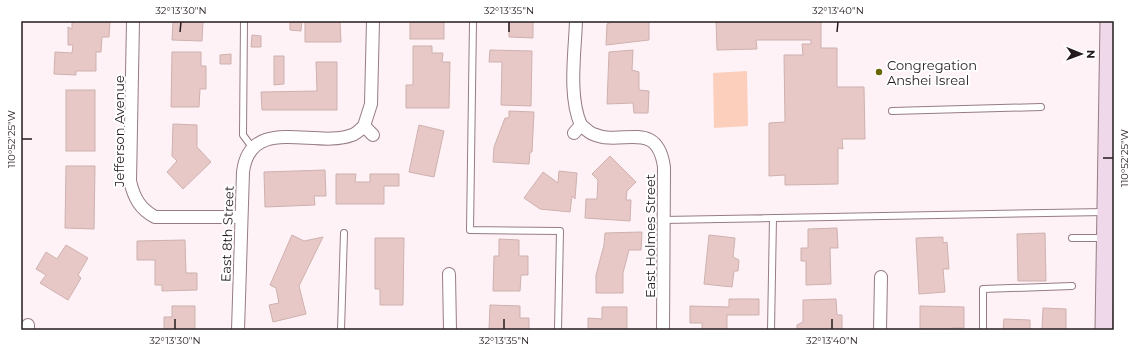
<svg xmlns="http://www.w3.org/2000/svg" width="1135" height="351" viewBox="0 0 1135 351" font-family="Montserrat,sans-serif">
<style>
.green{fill:#fccfbd}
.building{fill:#e7c8c7;stroke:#ceb1af}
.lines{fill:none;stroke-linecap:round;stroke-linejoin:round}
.lane-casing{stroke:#967c83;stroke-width:8}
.street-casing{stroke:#967c83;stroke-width:14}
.secondary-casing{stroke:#967c83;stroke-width:19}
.lane{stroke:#fff;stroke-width:6}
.street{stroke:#fff;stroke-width:12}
.secondary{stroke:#efd8e9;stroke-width:17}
.ticks{fill:none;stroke:#251b1e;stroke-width:1.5}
.poi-dot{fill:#686600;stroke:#fff;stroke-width:1.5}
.labels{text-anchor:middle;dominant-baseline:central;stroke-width:4;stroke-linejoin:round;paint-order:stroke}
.poi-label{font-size:13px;fill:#251b1e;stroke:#fff;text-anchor:start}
.street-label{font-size:13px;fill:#251b1e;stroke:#fff}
.neatline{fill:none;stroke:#251b1e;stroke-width:1.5}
.ticks-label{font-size:10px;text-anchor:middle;fill:#251b1e}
</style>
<rect width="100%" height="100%" fill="#fef2f6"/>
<path class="green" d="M747,71L748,126L714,128L713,73Z"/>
<g class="building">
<path d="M72,21H110L109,37H102L101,52H96V71H76V75L54,74L55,52L72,53L73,45H68V27L72,29Z"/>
<path d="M173,21H203L202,41L172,40Z"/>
<path d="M290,21H302L301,31L290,30Z"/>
<path d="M305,21H340L341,42H305Z"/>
<rect x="410" y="21" width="34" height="18"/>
<path d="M509,21H533V38L509,37Z"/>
<path d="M614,21H649V40L606,45L607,24Z"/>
<path d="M716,21H821V48H837V87H864L865,139H842L843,149L838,148V184L785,185V175L769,176V123L785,122L784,55H803L802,44H811V40H756L757,49L717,50Z"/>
<path d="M252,35L261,36V47H251Z"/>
<path d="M413,46H432V53H443L442,62H450L449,108H406V85H413Z"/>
<path d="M490,50L532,51L531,106L501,105L502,62H489Z"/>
<path d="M633,50L632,70L639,72V90L649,91L648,113H634L633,103L607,104L609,52Z"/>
<path d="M172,52H201V66H206V89H200L199,107H171Z"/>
<path d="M231,54V64H220V55Z"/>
<path d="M274,56H284V84L274,85Z"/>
<path d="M316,62H337V110H262L261,92L317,91Z"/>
<rect x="66" y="90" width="29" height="61"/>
<path d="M509,111L534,112L532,152H530L529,164L493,162L494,147L505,118H509Z"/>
<path d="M173,124L197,125V147L211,162L183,189L167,172L177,161L172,156Z"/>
<path d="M419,125L444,131L434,177L409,172Z"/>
<path d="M610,156L636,182L627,191L626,200H631L630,221L585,218L586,199H597L598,180L592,174Z"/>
<path d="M66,166H95L94,229L65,228Z"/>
<path d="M325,170L326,196H314L315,205L265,207L264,172Z"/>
<path d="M559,171L577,173L575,199L572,196L570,212L540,209L524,198L543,172L558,183Z"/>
<path d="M336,174H356L355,182H370V174H399V186H384V204H336Z"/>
<path d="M837,228L838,248H830L831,284L806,285V261H801V248H808V229Z"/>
<path d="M642,232L641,250H629L623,273V293H596V275L604,245L605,233Z"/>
<path d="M1045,233L1046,281H1018L1017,234Z"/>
<path d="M292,235L304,241L323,237L299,286L306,314L273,322L269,305L279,303L276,288L270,285Z"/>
<path d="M709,235L735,238L733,257L739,260L738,271H734L732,287L704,284Z"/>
<path d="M943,237V243L947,242L949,269H943L945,292L919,294L916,238Z"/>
<path d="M375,238H404L403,305H380V289H375Z"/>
<path d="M499,239L519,240V256H528V275H521L520,291H493L494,256H499Z"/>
<path d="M185,240L186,273H197V290L162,291V285H155V260H137V241Z"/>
<path d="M66,245L88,258L78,275L81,278L68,300L40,283L46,275L36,269L46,252L57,259Z"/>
<path d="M729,299H759V315H727V330H702V323H690V306L729,307Z"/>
<path d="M836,299L837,315H842V330H797V325L803,322V300Z"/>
<path d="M490,305L520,306V318H529V330H489Z"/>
<path d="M172,306H195V330H164V317H172Z"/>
<path d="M920,306L964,307V328H952V330H920Z"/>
<path d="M602,307H627V330H588V318L602,319Z"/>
<path d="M1043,308L1066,309V330H1042Z"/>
<path d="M1004,319L1030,320V330H1003Z"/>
</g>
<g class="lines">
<g class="lane-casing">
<g id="lane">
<path d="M244,21L243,135L252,147"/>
<path d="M473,21L470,230L560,231L558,330"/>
<path d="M892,111L1041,107"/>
<path d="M663,220L1105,212"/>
<path d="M1072,238H1104"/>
<path d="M341,330L344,233"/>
<path d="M771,330L773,218"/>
<path d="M983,330V289L1072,286"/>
</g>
</g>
<g class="street-casing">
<g id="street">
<path d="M133,21L130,181C134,198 140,209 155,217H241"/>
<path d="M576,21C575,52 568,97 581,125"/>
<path d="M364,126L371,104L373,21"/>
<path d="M574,133L581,125C585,128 588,132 593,134C622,147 657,118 664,167L663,330"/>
<path d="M449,274L450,330"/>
<path d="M28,330V325"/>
<path d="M238,330L243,172C250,114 316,149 352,135C356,134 361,129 364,126L373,135"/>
<path d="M880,330L881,277"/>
</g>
</g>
<g class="secondary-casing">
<path id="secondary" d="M1104,330L1109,21"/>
</g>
<use href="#lane" class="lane"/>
<use href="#street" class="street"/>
<use href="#secondary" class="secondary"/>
</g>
<path class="ticks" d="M180,32L181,22M509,32V22M837,32L838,22M22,139H32M1103,158H1113M175,329V319M504,329V319M832,329V319"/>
<circle class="poi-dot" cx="879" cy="72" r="4"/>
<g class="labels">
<g class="poi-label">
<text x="887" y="65">Congregation<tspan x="887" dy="15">Anshei Isreal</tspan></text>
</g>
<g class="street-label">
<text transform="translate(119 131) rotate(-90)">Jefferson Avenue</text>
<text transform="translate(227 234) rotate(-88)">East 8th Street</text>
<text transform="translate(650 236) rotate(-90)">East Holmes Street</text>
</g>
</g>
<rect width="1135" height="351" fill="none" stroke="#ffffff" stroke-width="44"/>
<g transform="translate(1081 54) rotate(91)" stroke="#ffffff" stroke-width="3" paint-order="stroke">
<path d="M0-3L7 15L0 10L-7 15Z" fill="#251b1e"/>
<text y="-6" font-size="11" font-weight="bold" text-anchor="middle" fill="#251b1e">N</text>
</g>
<rect x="22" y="22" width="1091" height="307" class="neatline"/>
<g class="ticks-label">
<text x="181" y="14">32°13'30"N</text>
<text x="509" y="14">32°13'35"N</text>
<text x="838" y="14">32°13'40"N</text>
<text transform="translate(11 139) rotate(-90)" y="4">110°52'25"W</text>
<text transform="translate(1124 158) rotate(-90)" y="4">110°52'25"W</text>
<text x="175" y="344">32°13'30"N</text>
<text x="504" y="344">32°13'35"N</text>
<text x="832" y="344">32°13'40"N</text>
</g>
</svg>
